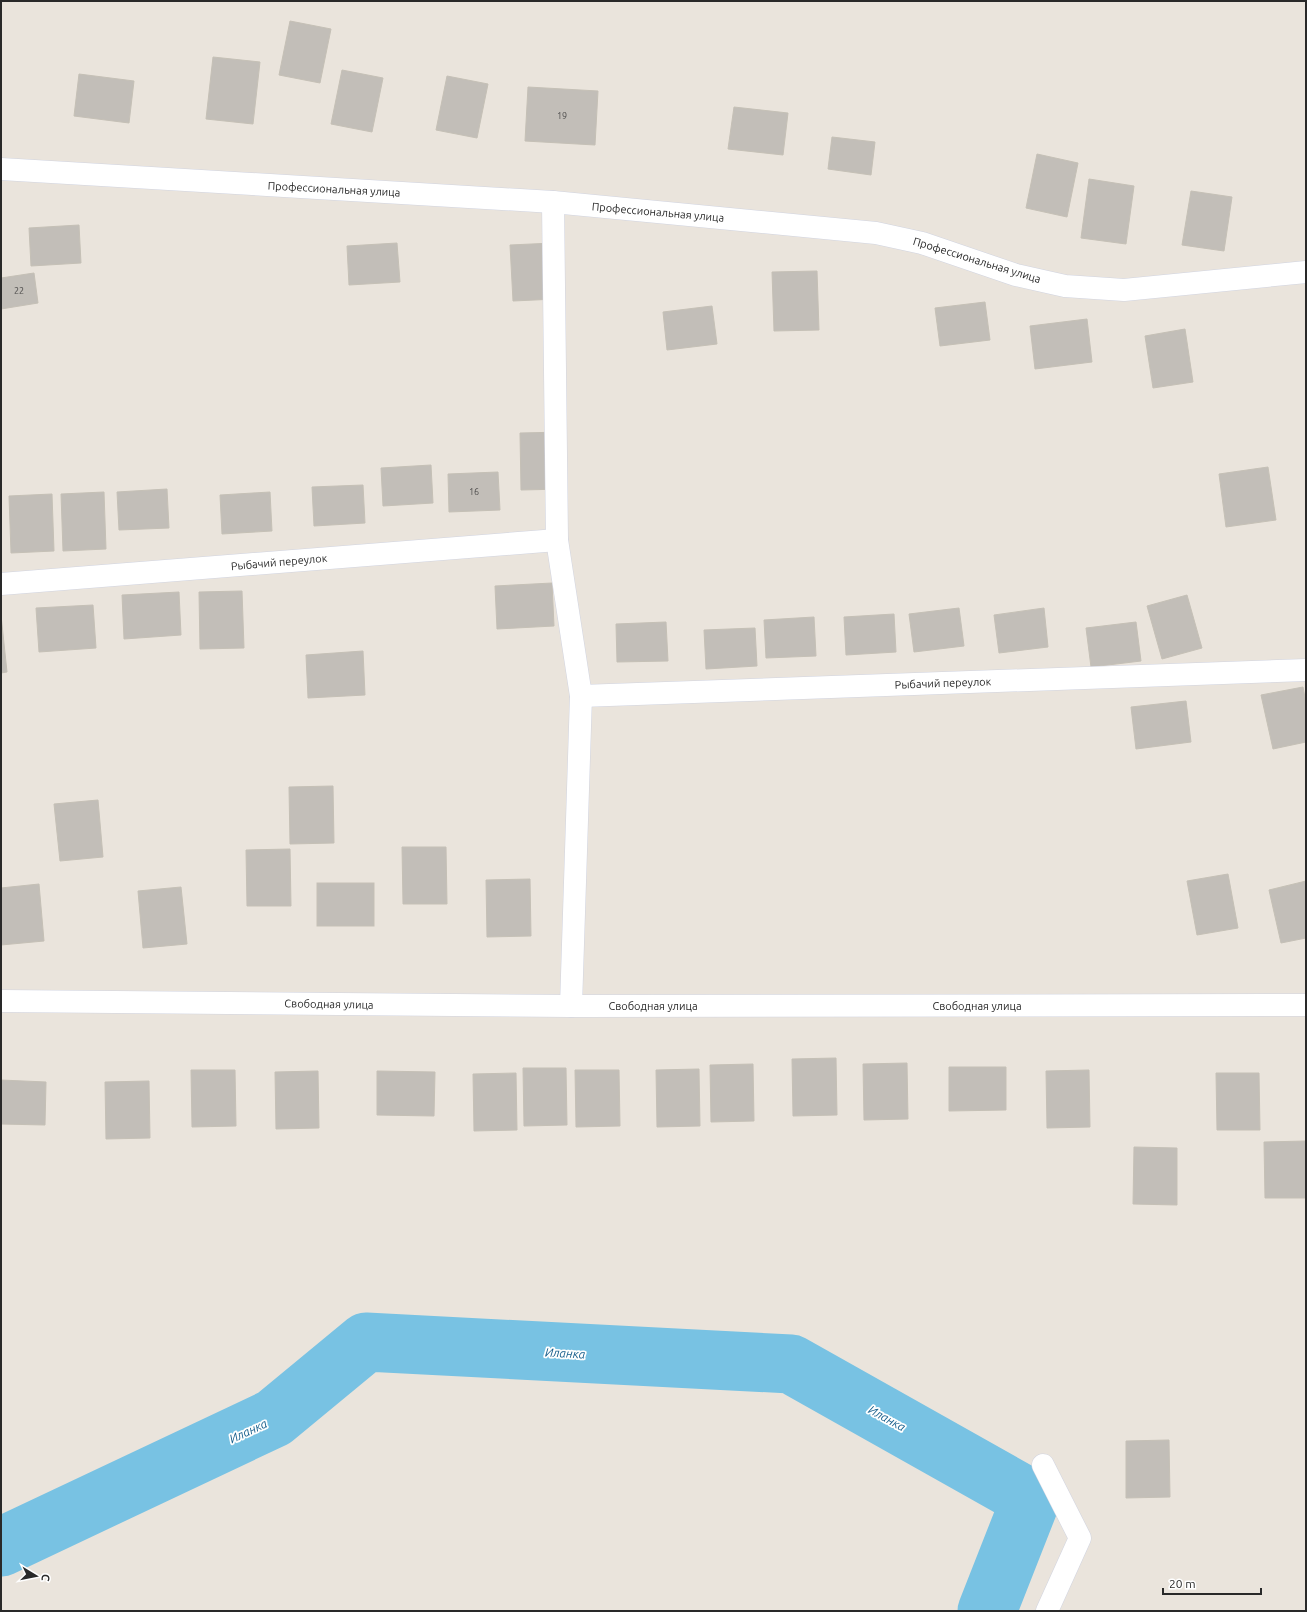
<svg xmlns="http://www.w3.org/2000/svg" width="1307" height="1612" viewBox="0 0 1307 1612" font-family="Ubuntu,sans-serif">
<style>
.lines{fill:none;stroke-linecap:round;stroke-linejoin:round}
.river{stroke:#78c2e3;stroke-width:59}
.building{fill:#c2beb8;stroke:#c5c0b6}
.minor-casing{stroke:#d1d4e0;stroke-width:23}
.minor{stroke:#fff;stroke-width:22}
.labels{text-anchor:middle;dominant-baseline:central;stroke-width:3.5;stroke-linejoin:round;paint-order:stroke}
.number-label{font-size:9px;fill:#4f4e4d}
.street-label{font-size:11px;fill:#292929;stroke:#fff}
.water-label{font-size:12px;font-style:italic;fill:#19608d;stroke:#fff}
</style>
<rect width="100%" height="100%" fill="#eae4dc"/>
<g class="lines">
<path class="river" d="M1,1547L274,1418L366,1342L791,1364L1031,1499L987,1611"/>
</g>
<g class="building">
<path d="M290,21L331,29L320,83L279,75Z"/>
<path d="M213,57L260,62L253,124L206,119Z"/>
<path d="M342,70L383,78L372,132L331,124Z"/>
<path d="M79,74L134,81L129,123L74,116Z"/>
<path d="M447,76L488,84L477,138L436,130Z"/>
<path d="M528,87L598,91L595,145L525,141Z"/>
<path d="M734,107L788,113L783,155L728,149Z"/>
<path d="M832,137L875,142L871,175L828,169Z"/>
<path d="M1037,154L1078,163L1067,217L1026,208Z"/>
<path d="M1089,179L1134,186L1126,244L1081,238Z"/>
<path d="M1191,191L1232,197L1224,251L1182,245Z"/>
<path d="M79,225L81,263L31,266L29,228Z"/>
<path d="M397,243L400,282L349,285L347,246Z"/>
<path d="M553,243L556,299L513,301L510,245Z"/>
<path d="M817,271L819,330L774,331L772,272Z"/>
<path d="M34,273L38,303L1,309V278Z"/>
<path d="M985,302L990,340L940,346L935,308Z"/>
<path d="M712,306L717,344L667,350L663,312Z"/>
<path d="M1087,319L1092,362L1035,369L1030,326Z"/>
<path d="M1185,329L1193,382L1153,388L1145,336Z"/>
<path d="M563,432L564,489L521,490L520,433Z"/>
<path d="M431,465L433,503L383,506L381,468Z"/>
<path d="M1268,467L1276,520L1226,527L1219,474Z"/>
<path d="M498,472L500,510L449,512L448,474Z"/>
<path d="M363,485L365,523L314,526L312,487Z"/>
<path d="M167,489L169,528L119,530L117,492Z"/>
<path d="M104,492L106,549L63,551L61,494Z"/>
<path d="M270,492L272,531L222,534L220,495Z"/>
<path d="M52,494L54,551L11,553L9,496Z"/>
<path d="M552,583L554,626L497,629L495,586Z"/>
<path d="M242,591L244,648L200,649L199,592Z"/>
<path d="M179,592L181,635L124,639L122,595Z"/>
<path d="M1187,595L1202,648L1162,659L1147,606Z"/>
<path d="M93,605L96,648L39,652L36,608Z"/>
<path d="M959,608L964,646L914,652L909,614Z"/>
<path d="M1044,608L1048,647L999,653L994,615Z"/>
<path d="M894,614L896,652L846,655L844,617Z"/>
<path d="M1,615L7,672L1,673Z"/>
<path d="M814,617L816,656L766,658L764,620Z"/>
<path d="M666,622L668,661L617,662L616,624Z"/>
<path d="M1136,622L1141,661L1091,667L1086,628Z"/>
<path d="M755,628L757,666L706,669L704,630Z"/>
<path d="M363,651L365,695L308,698L306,655Z"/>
<path d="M1303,687L1306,703V742L1273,749L1261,695Z"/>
<path d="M1186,701L1191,742L1136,749L1131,707Z"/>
<path d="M333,786L334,843L290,844L289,787Z"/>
<path d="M98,800L103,857L60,861L54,804Z"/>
<path d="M402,847H446L447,904H403Z"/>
<path d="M290,849L291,906H247L246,850Z"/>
<path d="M1228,874L1238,928L1197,935L1187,881Z"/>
<path d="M530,879L531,936L487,937L486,880Z"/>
<path d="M1306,881V938L1281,943L1269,890Z"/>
<rect x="317" y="883" width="57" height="43"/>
<path d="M39,884L44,941L1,945V888Z"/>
<path d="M181,887L187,944L143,948L138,891Z"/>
<path d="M836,1058L837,1115L793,1116L792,1059Z"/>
<path d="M907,1063L908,1119L864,1120L863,1064Z"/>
<path d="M753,1064L754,1121L711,1122L710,1065Z"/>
<path d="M949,1067H1006V1110L949,1111Z"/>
<path d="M523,1068H566L567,1125L524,1126Z"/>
<path d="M699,1069L700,1126L657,1127L656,1070Z"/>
<path d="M191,1070H235L236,1126L192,1127Z"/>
<path d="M575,1070H619L620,1126L576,1127Z"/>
<path d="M1089,1070L1090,1127L1047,1128L1046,1071Z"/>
<path d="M318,1071L319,1128L276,1129L275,1072Z"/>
<path d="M377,1071L435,1072L434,1116L377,1115Z"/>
<path d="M516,1073L517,1130L474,1131L473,1074Z"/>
<path d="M1216,1073H1259L1260,1130H1217Z"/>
<path d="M1,1080L46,1082L45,1125L1,1124Z"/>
<path d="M149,1081L150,1138L106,1139L105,1082Z"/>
<path d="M1306,1141V1198H1265L1264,1142Z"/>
<path d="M1134,1147L1177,1148V1205L1133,1204Z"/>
<path d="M1169,1440L1170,1497L1126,1498V1441Z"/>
</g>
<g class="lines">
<g class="minor-casing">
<g id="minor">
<path d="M1,169L553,202L876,233L922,243L1016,275L1065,286L1124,290L1306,272"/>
<path d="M553,202L557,540L581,696L571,1006"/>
<path d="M1,584L557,540"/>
<path d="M581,696L1306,670"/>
<path d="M1,1001L571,1006L1306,1005"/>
<path d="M1043,1465L1080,1538L1047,1611"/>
</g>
</g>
<use href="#minor" class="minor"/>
</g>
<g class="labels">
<g class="number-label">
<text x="562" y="116">19</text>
<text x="19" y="291">22</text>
<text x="474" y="492">16</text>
</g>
<g class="street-label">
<text transform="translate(334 189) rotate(3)">Профессиональная улица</text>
<text transform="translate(658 212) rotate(5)">Профессиональная улица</text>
<text transform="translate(977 260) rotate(17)">Профессиональная улица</text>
<text transform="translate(279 562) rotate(-5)">Рыбачий переулок</text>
<text transform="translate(943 683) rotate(-2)">Рыбачий переулок</text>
<text transform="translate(329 1004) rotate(1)">Свободная улица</text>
<text x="653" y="1006">Свободная улица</text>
<text x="977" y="1006">Свободная улица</text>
</g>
<g class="water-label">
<text transform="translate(565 1353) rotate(3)">Иланка</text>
<text transform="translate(887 1418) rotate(29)">Иланка</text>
<text transform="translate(248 1431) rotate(-25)">Иланка</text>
</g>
</g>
<rect width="1307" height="1612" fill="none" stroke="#292929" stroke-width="4"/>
<g transform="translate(36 1576) rotate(100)" stroke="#ffffff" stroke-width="3" paint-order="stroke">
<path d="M0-3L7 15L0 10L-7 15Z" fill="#292929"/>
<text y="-6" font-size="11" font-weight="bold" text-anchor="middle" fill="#292929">С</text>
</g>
<path d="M1163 1588v6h98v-6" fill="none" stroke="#292929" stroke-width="2"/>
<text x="1169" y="1588" font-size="12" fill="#292929" stroke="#ffffff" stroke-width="3" paint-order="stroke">20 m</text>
</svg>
